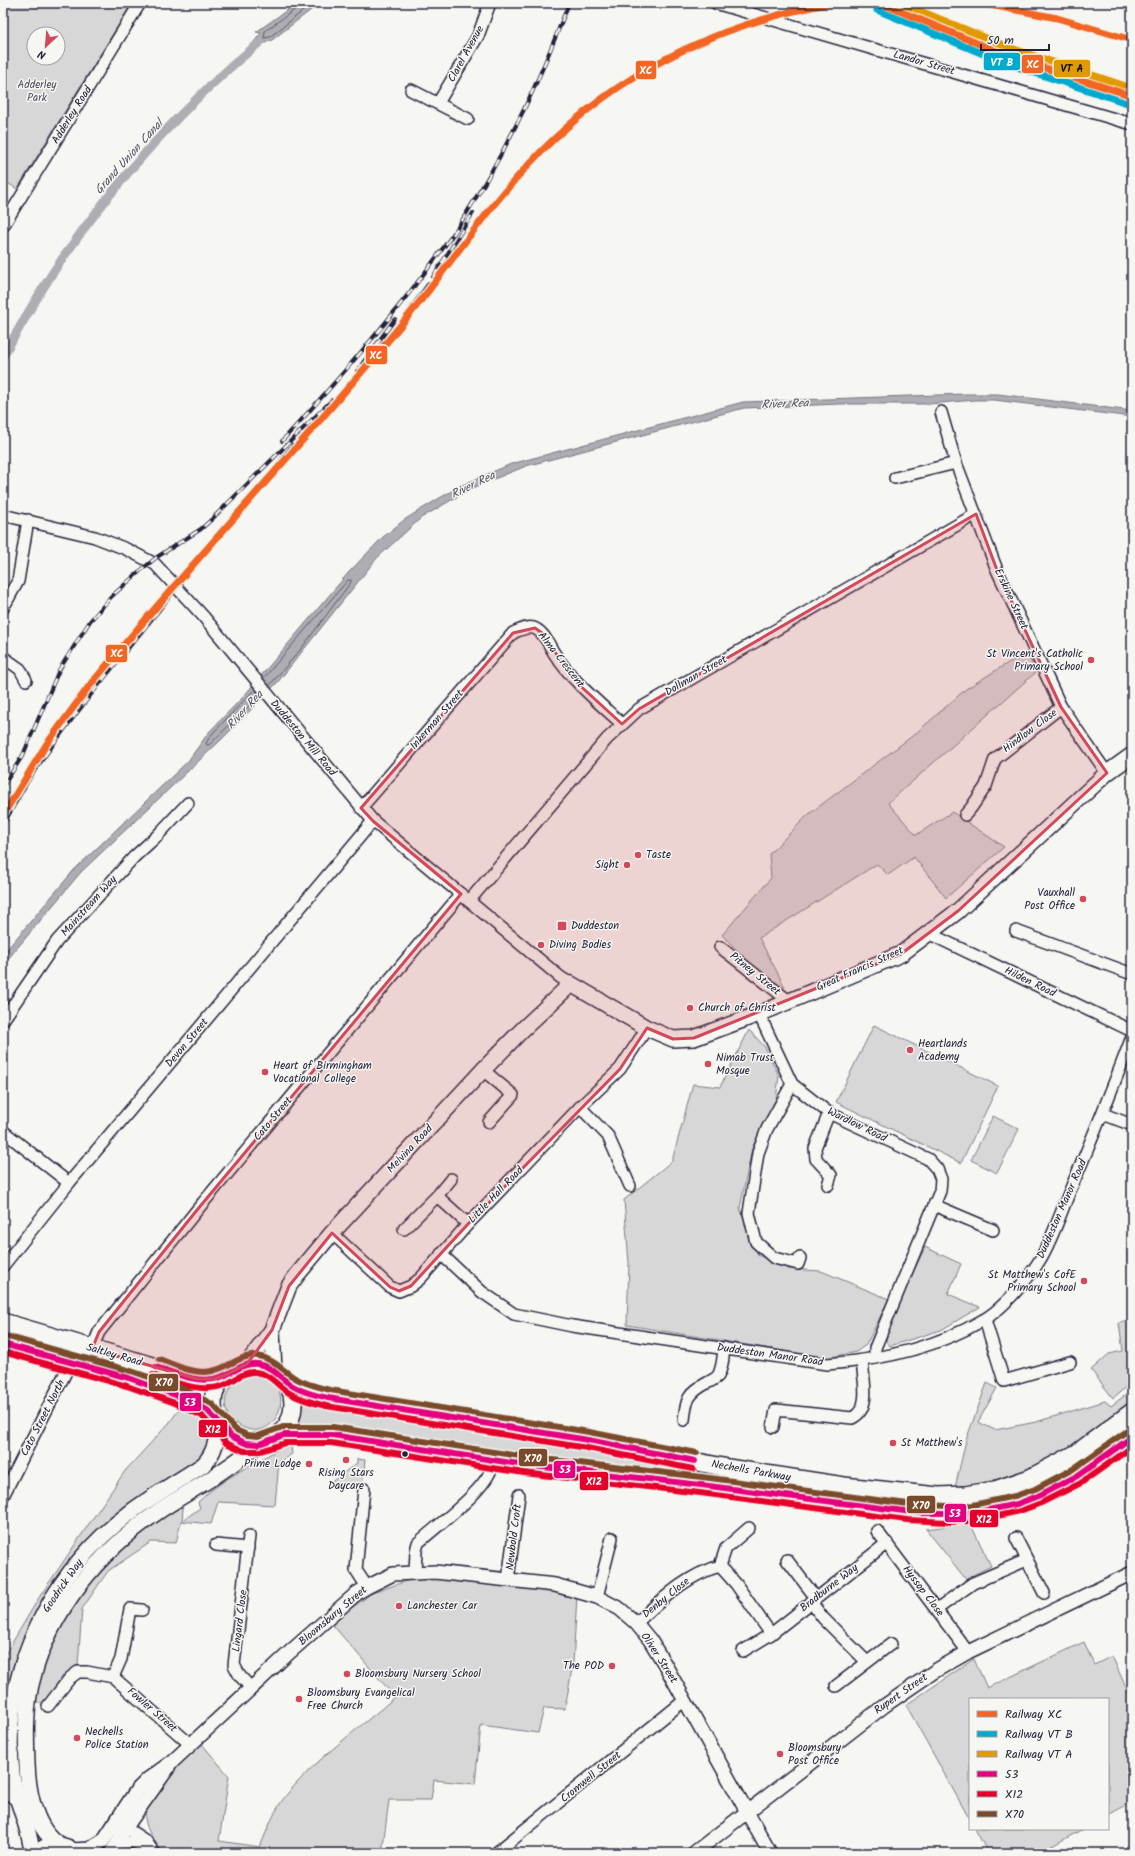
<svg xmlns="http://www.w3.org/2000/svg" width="1135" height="1856" viewBox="0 0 1135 1856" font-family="Kalam,sans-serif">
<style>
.green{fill:#d7d7d7;stroke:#7c7c89;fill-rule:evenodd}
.water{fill:#adadb3;stroke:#757583}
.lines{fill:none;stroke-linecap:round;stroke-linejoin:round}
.shore{stroke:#5a5a6b;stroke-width:1}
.canal{stroke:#adadb3;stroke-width:9}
.minor-casing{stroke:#22223b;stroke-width:14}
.tertiary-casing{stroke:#22223b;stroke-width:16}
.secondary-casing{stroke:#22223b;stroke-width:18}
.primary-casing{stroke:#22223b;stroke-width:20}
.minor{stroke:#f6f6f2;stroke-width:11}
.tertiary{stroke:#f6f6f2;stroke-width:13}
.secondary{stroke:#f6f6f2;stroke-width:15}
.primary{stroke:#f6f6f2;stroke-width:17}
.rail-casing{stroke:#22223b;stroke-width:4}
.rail{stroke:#f6f6f2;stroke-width:2.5;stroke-dasharray:8;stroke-linecap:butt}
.bus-1-casing{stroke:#f6f6f2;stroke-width:9}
.bus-2-casing{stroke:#f6f6f2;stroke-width:9}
.bus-3-casing{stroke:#f6f6f2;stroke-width:9}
.bus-1{stroke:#e5007d;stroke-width:6}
.bus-2{stroke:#e4002b;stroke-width:6}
.bus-3{stroke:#7a4b2a;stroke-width:6}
.rail-1-casing{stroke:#f6f6f2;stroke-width:10}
.rail-2-casing{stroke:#f6f6f2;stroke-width:10}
.rail-3-casing{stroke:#f6f6f2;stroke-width:10}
.rail-1{stroke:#f26522;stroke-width:7}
.rail-2{stroke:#00a9ce;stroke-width:7}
.rail-3{stroke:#e29906;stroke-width:7}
.marked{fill:#d1495b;fill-opacity:0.2;stroke:#d1495b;stroke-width:3;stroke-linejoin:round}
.poi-dot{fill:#d1495b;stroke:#f6f6f2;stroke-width:1.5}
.bus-dot{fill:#22223b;stroke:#f6f6f2;stroke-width:1.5}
.labels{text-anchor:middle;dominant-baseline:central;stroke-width:3;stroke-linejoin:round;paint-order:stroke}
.street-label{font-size:11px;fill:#22223b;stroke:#f6f6f2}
.park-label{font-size:11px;fill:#4f4f62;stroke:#f6f6f2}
.poi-label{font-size:11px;fill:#22223b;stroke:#f6f6f2;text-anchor:start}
.water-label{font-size:12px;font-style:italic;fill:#535365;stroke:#f6f6f2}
.line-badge{stroke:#f6f6f2;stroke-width:1.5}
.badge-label{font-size:11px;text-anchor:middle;font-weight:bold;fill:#fff}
.pale-badge-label{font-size:11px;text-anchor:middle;font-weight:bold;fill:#111}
</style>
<rect width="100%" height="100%" fill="#f6f6f2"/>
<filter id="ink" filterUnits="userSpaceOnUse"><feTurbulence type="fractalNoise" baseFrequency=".025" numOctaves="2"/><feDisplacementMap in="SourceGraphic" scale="8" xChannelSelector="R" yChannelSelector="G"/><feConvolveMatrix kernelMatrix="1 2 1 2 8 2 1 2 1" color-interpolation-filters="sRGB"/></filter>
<g filter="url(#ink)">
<g class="green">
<path d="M3,3H132L17,189L3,180ZM34,34H58V58H34Z"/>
<path d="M1024,653L1031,661L1036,672L888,803L916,835L952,812L1004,847L946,898L914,857L888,875L877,864L759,938L785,987H781L746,959L722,935L771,878L769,854L809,814L915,734L966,689Z"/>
<path d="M874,1025L998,1086L961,1163L836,1102Z"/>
<path d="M749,1030L765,1047L779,1076L776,1099L752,1148L740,1208L758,1255L788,1269L821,1271L889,1299L866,1345L856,1352L826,1358L627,1325L629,1263L624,1200L672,1161L693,1084L720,1087Z"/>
<path d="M993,1116L1019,1129L997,1173L971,1160Z"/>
<path d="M1132,1236V1263L1127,1262V1249Z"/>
<path d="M925,1247L961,1264L948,1294L980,1307L941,1330L890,1346L886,1341L889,1324Z"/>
<path d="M1132,1320V1382L1113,1398L1091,1370L1109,1354L1123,1351L1119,1323Z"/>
<path d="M249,1375C256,1376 263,1376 270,1380C297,1398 269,1454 231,1419C228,1416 227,1413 226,1409C222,1391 235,1380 249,1375Z"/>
<path d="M987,1383L997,1388L978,1422L995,1430L1036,1422L1105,1401L1111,1406L1132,1390V1404C1087,1440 1040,1474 982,1486C974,1488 964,1487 955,1488L966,1440Z"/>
<path d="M300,1397L307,1402L969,1499L1132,1424V1430L1066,1478L985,1507L946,1509L507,1457L323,1428L294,1427L301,1409Z"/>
<path d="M182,1405C188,1406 193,1410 198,1414C217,1428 211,1442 200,1459L85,1546L46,1594L16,1658L3,1704V1658L40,1596L125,1471L170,1422Z"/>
<path d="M291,1446L292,1454L279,1462L275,1505L218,1502L211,1524L181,1521L176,1543L151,1542L108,1571L82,1609L78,1665L58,1682L44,1703H37L35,1696L46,1657L52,1641L83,1585L140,1531L181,1507L183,1508L182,1521L200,1508L198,1502C221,1479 254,1464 282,1447Z"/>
<path d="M357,1459L365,1460L362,1488L330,1483L357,1463Z"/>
<path d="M970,1523L991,1566L973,1575L975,1579L968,1582L926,1529Z"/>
<path d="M418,1577L553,1590L577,1596L573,1663L565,1709L544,1708L538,1733L481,1725L475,1784L434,1780L431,1800H389L382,1853H164C156,1842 146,1832 145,1817C145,1797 187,1757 201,1743L229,1776L219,1841L260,1847C268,1828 275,1808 288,1793C318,1757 360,1728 395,1697L331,1623L372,1593Z"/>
<path d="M1084,1642L1094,1665L1112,1656L1132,1701V1802L1108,1815V1699H970V1820L906,1705L974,1659L987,1688Z"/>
<path d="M975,1829H1083L1039,1853H988Z"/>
<path d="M126,1846L145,1850L147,1853H115L119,1848Z"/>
</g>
<g class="water">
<path d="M297,3H320L272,40L258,46L253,51L250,47L261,33L256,32Z"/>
<path d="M965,394H998L1132,411V417L994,400H975L929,404H840L744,408L526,466L470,489L421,518L377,558L277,683L222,739L81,872L3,965V954L74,870L188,761L209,732L243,697L349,572L383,537L404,520L438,499L462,485L511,464L743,402Z"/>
</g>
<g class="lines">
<g class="shore">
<path d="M299,3L297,8L265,31L264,38L270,37L313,3"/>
<path d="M263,679L348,580H351V582L301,649L269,686"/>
<path d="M255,689L212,734L206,743L207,745H209L260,695"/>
</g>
<path class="canal" d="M3,356C20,327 37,296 56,268C113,184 182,106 260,42"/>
<g class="minor-casing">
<g id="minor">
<path d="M715,3L1132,124"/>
<path d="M411,90L468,119"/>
<path d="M438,103L478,36L490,3"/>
<path d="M3,226L140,3"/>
<path d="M941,412L956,463L997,570L1061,707L1107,773"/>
<path d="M895,478L956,463"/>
<path d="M3,515L95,537L126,549L155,564L203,616L373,821L560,977L571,984"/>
<path d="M3,608L18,581L28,520"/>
<path d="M3,657L20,669L26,680"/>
<path d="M361,808L513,633C520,630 529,625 536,629C545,634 549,645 554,653C572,681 598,702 622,724"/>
<path d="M965,815L971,808L986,786L995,759L1061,707"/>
<path d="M469,901L607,739L639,709L976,514"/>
<path d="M1016,931L1132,974"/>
<path d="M928,933L1132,1031"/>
<path d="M720,947L789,1001"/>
<path d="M759,1014L792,1084L829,1113L928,1159L937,1169L941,1179L940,1191L875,1348V1358"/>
<path d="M3,1020L57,941L134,857L157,836L188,803"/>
<path d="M483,1070L513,1095L489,1122"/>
<path d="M792,1084L767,1129L758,1153L749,1213L756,1242L774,1258L798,1264L800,1258"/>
<path d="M580,1107L608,1136L630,1186"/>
<path d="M1103,1114L1132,1125"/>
<path d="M3,1131L69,1183"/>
<path d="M828,1185L831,1175L816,1159L815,1148L829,1113"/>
<path d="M437,1196L451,1179"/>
<path d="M934,1205L993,1230"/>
<path d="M404,1229L437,1196L468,1224"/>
<path d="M332,1233L390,1287L399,1291L411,1286L421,1278L468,1224L580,1107L620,1069L647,1028"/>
<path d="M441,1254L482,1292L514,1314L572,1326L827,1364C881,1360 936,1348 983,1320C1002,1310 1030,1277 1041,1258C1053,1238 1062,1209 1072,1186C1093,1137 1113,1087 1132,1037"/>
<path d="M3,1266L69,1183L373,821"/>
<path d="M985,1320L1004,1381L1070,1362"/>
<path d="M92,1349L99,1332L197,1210L461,894"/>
<path d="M684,1420C686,1400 688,1393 707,1383C711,1381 715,1379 718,1376C723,1367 723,1357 724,1348"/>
<path d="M773,1427L776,1410L852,1418C872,1409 863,1378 862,1361"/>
<path d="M364,1489L356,1570L367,1587"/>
<path d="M3,1496L71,1362"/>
<path d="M877,1531L968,1652"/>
<path d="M249,1536L234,1665L240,1676L251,1688"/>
<path d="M1016,1538L1044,1593"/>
<path d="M216,1545L248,1548"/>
<path d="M787,1560L816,1598"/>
<path d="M720,1566L736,1584L771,1634L887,1543"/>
<path d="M720,1566L726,1548L749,1528"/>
<path d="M415,1573L416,1551L418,1543C436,1526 493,1486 493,1461"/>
<path d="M508,1580L519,1495"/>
<path d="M597,1597L612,1538"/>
<path d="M811,1602L823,1618L867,1662"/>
<path d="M937,1609L973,1583L1027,1560"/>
<path d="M636,1623C662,1600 686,1575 720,1566"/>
<path d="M743,1651L771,1634"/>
<path d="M113,1677L121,1659L130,1609L142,1610"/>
<path d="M836,1686L891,1644"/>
<path d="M48,1706L70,1678L78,1672H87L113,1677L190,1744"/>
<path d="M3,1792L10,1795L18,1802"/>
<path d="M118,1831L126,1828L146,1841L154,1853"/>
<path d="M118,1843L133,1842L147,1847"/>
<path d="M496,1853L685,1700"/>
</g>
</g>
<g class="tertiary-casing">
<g id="tertiary">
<path d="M72,1850L89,1849L103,1841L136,1791L148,1779L173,1761L290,1652L357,1593L367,1587L393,1574L435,1572L555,1585L597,1597L620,1609L636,1623L650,1640L664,1663L770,1853"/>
<path d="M111,1853L131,1820L168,1768"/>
<path d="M694,1853L884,1706L935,1671L968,1652L1132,1573"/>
</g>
</g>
<g class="secondary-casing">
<g id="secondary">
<path d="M272,1330L274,1370"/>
<path d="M247,1364L272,1330L289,1286L297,1275L332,1233L483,1070L523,1029L571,984L647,1028L673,1039L694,1038L759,1014L901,954L958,911L1107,773L1132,755"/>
<path d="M60,1845C35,1831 28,1791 27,1764C26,1736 25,1704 33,1677C51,1609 99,1552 156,1513C179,1497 203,1485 225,1469C237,1461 248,1452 260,1444"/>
<path d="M32,1853C30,1826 15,1801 12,1774C0,1672 51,1572 131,1512C154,1495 179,1481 203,1465C215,1453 217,1440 218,1423"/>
<path d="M37,1853C47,1842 65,1842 75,1853"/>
</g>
</g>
<g class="primary-casing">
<g id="primary">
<path d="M3,1322L197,1379H213L226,1375"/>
<path d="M3,1344C51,1358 99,1369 147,1385C170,1393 196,1400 215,1417"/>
<circle cx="253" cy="1404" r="40"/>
<path d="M285,1379L294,1387L328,1398L588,1440L728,1468L844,1486L938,1496L965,1495L995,1490L1030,1478L1077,1453L1132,1412"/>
<path d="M278,1436L328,1434L528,1466L723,1487L924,1514C947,1515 973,1515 996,1510C1047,1498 1092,1469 1132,1437"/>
</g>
</g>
<use href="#minor" class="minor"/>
<use href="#tertiary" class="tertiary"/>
<use href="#secondary" class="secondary"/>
<use href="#primary" class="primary"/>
<g class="rail-casing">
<g id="rail">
<path d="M453,235C473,203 493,171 510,137C533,94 551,49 569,3"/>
<path d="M433,277L473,213"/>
<path d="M381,350L429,283"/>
<path d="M357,371L395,319"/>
<path d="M282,441C344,374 404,304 456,230"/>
<path d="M248,502L293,445"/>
<path d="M3,786L23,755L59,670L90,621L112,596L140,571L157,557L201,529L212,519L332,400"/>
<path d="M3,825C13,808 22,790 33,773C89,691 156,618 215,538"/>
</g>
</g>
<use href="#rail" class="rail"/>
<g class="bus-1-casing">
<g id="bus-1">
<path d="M3,1344L129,1378L178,1396L207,1410L231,1436L245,1443L259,1444L284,1435H332L525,1465L701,1485L920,1513H974L1017,1504L1038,1496L1077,1476L1132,1437"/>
<path d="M156,1367C175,1373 197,1384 218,1378C232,1374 242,1362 258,1364C272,1366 279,1377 291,1385C302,1392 315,1395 328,1398L588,1440L695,1461"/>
</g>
</g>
<g class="bus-2-casing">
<g id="bus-2">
<path d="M3,1352L127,1386L175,1403L202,1416L226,1443L244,1451H261L285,1443H331L524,1473L700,1493L907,1520L947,1522L974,1521L1020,1511L1041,1503L1081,1483L1132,1447"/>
<path d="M153,1375C175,1382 199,1393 222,1386C233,1382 243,1371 255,1372C270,1373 279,1388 291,1394C302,1400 314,1403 326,1406L587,1448L693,1469"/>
</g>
</g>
<g class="bus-3-casing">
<g id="bus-3">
<path d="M5,1336L131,1371L181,1388L212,1404L236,1430L247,1435L258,1436L283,1427H333L526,1457L702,1477L908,1504L947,1506L973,1505L1015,1496L1035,1489L1073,1469L1127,1431"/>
<path d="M159,1359C175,1365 194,1375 212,1371C229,1368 240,1354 258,1356C274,1359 282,1370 295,1378C305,1384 318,1387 330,1390L589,1432L697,1453"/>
</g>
</g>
<use href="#bus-1" class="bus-1"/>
<use href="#bus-2" class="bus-2"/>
<use href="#bus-3" class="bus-3"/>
<g class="rail-1-casing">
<g id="rail-1">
<path d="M880,3L1008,56L1132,96"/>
<path d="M980,3L1057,18L1132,40"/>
<path d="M3,815L46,745L87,689C173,584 265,485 353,382C379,352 404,322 429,290C468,238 507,183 555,138C634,64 725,23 831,3"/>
</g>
</g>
<g class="rail-2-casing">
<path id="rail-2" d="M877,10L1005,63L1130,104"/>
</g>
<g class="rail-3-casing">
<path id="rail-3" d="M901,3L1011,48L1132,88"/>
</g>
<use href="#rail-1" class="rail-1"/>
<use href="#rail-2" class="rail-2"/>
<use href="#rail-3" class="rail-3"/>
</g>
</g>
<path class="marked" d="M976,514L997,570L1061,707L1107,773L958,911L901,954L694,1038L673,1039L647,1028L620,1069L468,1224L411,1286L399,1291L390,1287L332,1233L289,1286L272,1330L247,1364L226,1375L213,1379H197L92,1349L99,1332L197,1210L461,894L373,821L361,808L513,633L535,628L542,633L575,681L622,724L639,709Z"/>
<g class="poi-dot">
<circle cx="1091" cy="660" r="4"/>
<circle cx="638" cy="855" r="4"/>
<circle cx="627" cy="865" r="4"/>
<circle cx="1083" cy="899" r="4"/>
<rect x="557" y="921" width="10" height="10" rx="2"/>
<circle cx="541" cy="945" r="4"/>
<circle cx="690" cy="1008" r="4"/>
<circle cx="910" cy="1050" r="4"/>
<circle cx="708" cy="1064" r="4"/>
<circle cx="265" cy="1072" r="4"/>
<circle cx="1084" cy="1281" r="4"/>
<circle cx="893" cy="1443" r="4"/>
<circle cx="346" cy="1460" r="4"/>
<circle cx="309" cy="1464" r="4"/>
<circle cx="399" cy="1606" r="4"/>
<circle cx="612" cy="1666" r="4"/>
<circle cx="347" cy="1674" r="4"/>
<circle cx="299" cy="1699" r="4"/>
<circle cx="77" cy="1738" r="4"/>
<circle cx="780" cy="1754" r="4"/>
</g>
<circle class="bus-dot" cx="405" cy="1454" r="3.5"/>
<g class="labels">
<g class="street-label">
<text transform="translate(466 54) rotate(-61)">Clarel Avenue</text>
<text transform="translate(924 63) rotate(16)">Landor Street</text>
<text transform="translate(72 115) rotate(-58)">Adderley Road</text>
<text transform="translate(1011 599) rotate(65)">Erskine Street</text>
<text transform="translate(561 660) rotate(52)">Alma Crescent</text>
<text transform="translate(696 676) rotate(-30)">Dollman Street</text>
<text transform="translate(437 720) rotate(-49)">Inkerman Street</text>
<text transform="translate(1030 731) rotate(-37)">Hindlow Close</text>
<text transform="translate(303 738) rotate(50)">Duddeston Mill Road</text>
<text transform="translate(89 906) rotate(-48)">Mainstream Way</text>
<text transform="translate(860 969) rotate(-24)">Great Francis Street</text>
<text transform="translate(755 974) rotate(39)">Pitney Street</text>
<text transform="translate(1030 982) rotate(26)">Hilden Road</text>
<text transform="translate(187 1043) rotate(-50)">Devon Street</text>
<text transform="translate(273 1119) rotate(-50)">Cato Street</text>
<text transform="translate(857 1125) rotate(26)">Wardlow Road</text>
<text transform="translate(410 1149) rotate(-47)">Melvina Road</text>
<text transform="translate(496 1195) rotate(-46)">Little Hall Road</text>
<text transform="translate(1062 1209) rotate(-66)">Duddeston Manor Road</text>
<text transform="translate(114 1355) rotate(16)">Saltley Road</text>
<text transform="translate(770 1355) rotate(8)">Duddeston Manor Road</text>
<text transform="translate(43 1418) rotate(-63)">Cato Street North</text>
<text transform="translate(751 1471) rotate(10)">Nechells Parkway</text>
<text transform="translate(514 1537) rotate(-83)">Newbold Croft</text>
<text transform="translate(63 1586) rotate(-55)">Goodrick Way</text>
<text transform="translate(829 1588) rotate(-38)">Bradburne Way</text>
<text transform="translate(923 1591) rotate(53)">Hyssop Close</text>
<text transform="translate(666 1598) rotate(-39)">Denby Close</text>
<text transform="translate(333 1616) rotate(-40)">Bloomsbury Street</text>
<text transform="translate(240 1621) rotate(-83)">Lingard Close</text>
<text transform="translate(659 1658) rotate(57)">Oliver Street</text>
<text transform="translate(901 1694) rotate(-35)">Rupert Street</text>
<text transform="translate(152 1710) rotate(41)">Fowler Street</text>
<text transform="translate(591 1777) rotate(-39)">Cromwell Street</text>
</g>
<g class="park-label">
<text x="37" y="85">Adderley<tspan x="37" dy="13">Park</tspan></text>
</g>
<g class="poi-label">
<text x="1083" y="654" text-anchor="end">St Vincent's Catholic<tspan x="1083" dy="13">Primary School</tspan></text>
<text x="646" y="855">Taste</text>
<text x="619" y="865" text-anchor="end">Sight</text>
<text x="1075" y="893" text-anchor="end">Vauxhall<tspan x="1075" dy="13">Post Office</tspan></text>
<text x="571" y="926">Duddeston</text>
<text x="549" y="945">Diving Bodies</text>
<text x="698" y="1008">Church of Christ</text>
<text x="918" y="1044">Heartlands<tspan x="918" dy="13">Academy</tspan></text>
<text x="716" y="1058">Nimab Trust<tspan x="716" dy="13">Mosque</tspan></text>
<text x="273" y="1066">Heart of Birmingham<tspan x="273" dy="13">Vocational College</tspan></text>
<text x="1076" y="1275" text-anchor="end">St Matthew's CofE<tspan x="1076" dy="13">Primary School</tspan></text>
<text x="901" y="1443">St Matthew's</text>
<text x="301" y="1464" text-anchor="end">Prime Lodge</text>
<text x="346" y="1473" text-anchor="middle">Rising Stars<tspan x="346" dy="13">Daycare</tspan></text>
<text x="407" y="1606">Lanchester Car</text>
<text x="604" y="1666" text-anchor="end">The POD</text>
<text x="355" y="1674">Bloomsbury Nursery School</text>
<text x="307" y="1693">Bloomsbury Evangelical<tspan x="307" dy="13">Free Church</tspan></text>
<text x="85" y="1732">Nechells<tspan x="85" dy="13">Police Station</tspan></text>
<text x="788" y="1748">Bloomsbury<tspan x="788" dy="13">Post Office</tspan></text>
</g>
<g class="water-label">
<text transform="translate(129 157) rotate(-48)">Grand Union Canal</text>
<text transform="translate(785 404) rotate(-2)">River Rea</text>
<text transform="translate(473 485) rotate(-26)">River Rea</text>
<text transform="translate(245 710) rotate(-47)">River Rea</text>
</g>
</g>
<g class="line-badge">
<rect x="983" y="52" width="38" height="19" rx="4" fill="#00a9ce"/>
<rect x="1021" y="54" width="23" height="20" rx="4" fill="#f26522"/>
<rect x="1053" y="59" width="38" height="19" rx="4" fill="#e29906"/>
<rect x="635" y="60" width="22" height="20" rx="4" fill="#f26522"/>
<rect x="365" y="345" width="23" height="20" rx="4" fill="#f26522"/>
<rect x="105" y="644" width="23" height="19" rx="4" fill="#f26522"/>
<rect x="148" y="1373" width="31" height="19" rx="4" fill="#7a4b2a"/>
<rect x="179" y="1392" width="23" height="20" rx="4" fill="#e5007d"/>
<rect x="198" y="1419" width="30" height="19" rx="4" fill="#e4002b"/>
<rect x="518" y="1448" width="30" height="19" rx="4" fill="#7a4b2a"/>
<rect x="553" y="1460" width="23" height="19" rx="4" fill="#e5007d"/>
<rect x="579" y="1471" width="30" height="20" rx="4" fill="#e4002b"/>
<rect x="906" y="1495" width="30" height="19" rx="4" fill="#7a4b2a"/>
<rect x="944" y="1503" width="23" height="20" rx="4" fill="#e5007d"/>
<rect x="969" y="1509" width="30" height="19" rx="4" fill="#e4002b"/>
</g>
<g class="badge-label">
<text x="1002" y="66">VT B</text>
<text x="1033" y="68">XC</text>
<text x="646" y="74">XC</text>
<text x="376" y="359">XC</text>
<text x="117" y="657">XC</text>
<text x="164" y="1386">X70</text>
<text x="190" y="1406">53</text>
<text x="213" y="1433">X12</text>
<text x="533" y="1462">X70</text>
<text x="565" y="1473">53</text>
<text x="594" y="1485">X12</text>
<text x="921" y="1509">X70</text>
<text x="955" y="1517">53</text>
<text x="984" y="1523">X12</text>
</g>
<g class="pale-badge-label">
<text x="1072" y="72">VT A</text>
</g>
<rect width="1135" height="1856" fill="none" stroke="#f6f6f2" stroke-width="16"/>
<rect x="8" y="8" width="1119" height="1840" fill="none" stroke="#22223b" stroke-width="1.5" filter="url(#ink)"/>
<rect x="969" y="1698" width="140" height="132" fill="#f6f6f2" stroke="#a1a1a9"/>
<rect x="977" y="1711" width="20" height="6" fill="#f26522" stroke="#a1a1a9"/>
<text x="1005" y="1718" font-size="12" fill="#22223b">Railway XC</text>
<rect x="977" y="1731" width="20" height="6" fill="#00a9ce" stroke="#a1a1a9"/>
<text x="1005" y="1738" font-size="12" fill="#22223b">Railway VT B</text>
<rect x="977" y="1751" width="20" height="6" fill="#e29906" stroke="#a1a1a9"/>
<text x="1005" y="1758" font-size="12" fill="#22223b">Railway VT A</text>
<rect x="977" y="1771" width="20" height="6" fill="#e5007d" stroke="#a1a1a9"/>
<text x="1005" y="1778" font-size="12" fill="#22223b">53</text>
<rect x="977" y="1791" width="20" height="6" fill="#e4002b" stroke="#a1a1a9"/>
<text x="1005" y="1798" font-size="12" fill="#22223b">X12</text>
<rect x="977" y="1811" width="20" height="6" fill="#7a4b2a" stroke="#a1a1a9"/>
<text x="1005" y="1818" font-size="12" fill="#22223b">X70</text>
<g transform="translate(46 46) rotate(206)"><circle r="19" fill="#f6f6f2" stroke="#a1a1a9"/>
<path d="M0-3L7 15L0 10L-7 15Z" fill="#d1495b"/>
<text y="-6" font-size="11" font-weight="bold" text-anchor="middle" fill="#22223b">N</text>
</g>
<path d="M981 44v6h68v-6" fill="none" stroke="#22223b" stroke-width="2"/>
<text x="987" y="44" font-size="12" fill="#22223b" stroke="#f6f6f2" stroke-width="3" paint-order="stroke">50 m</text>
</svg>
